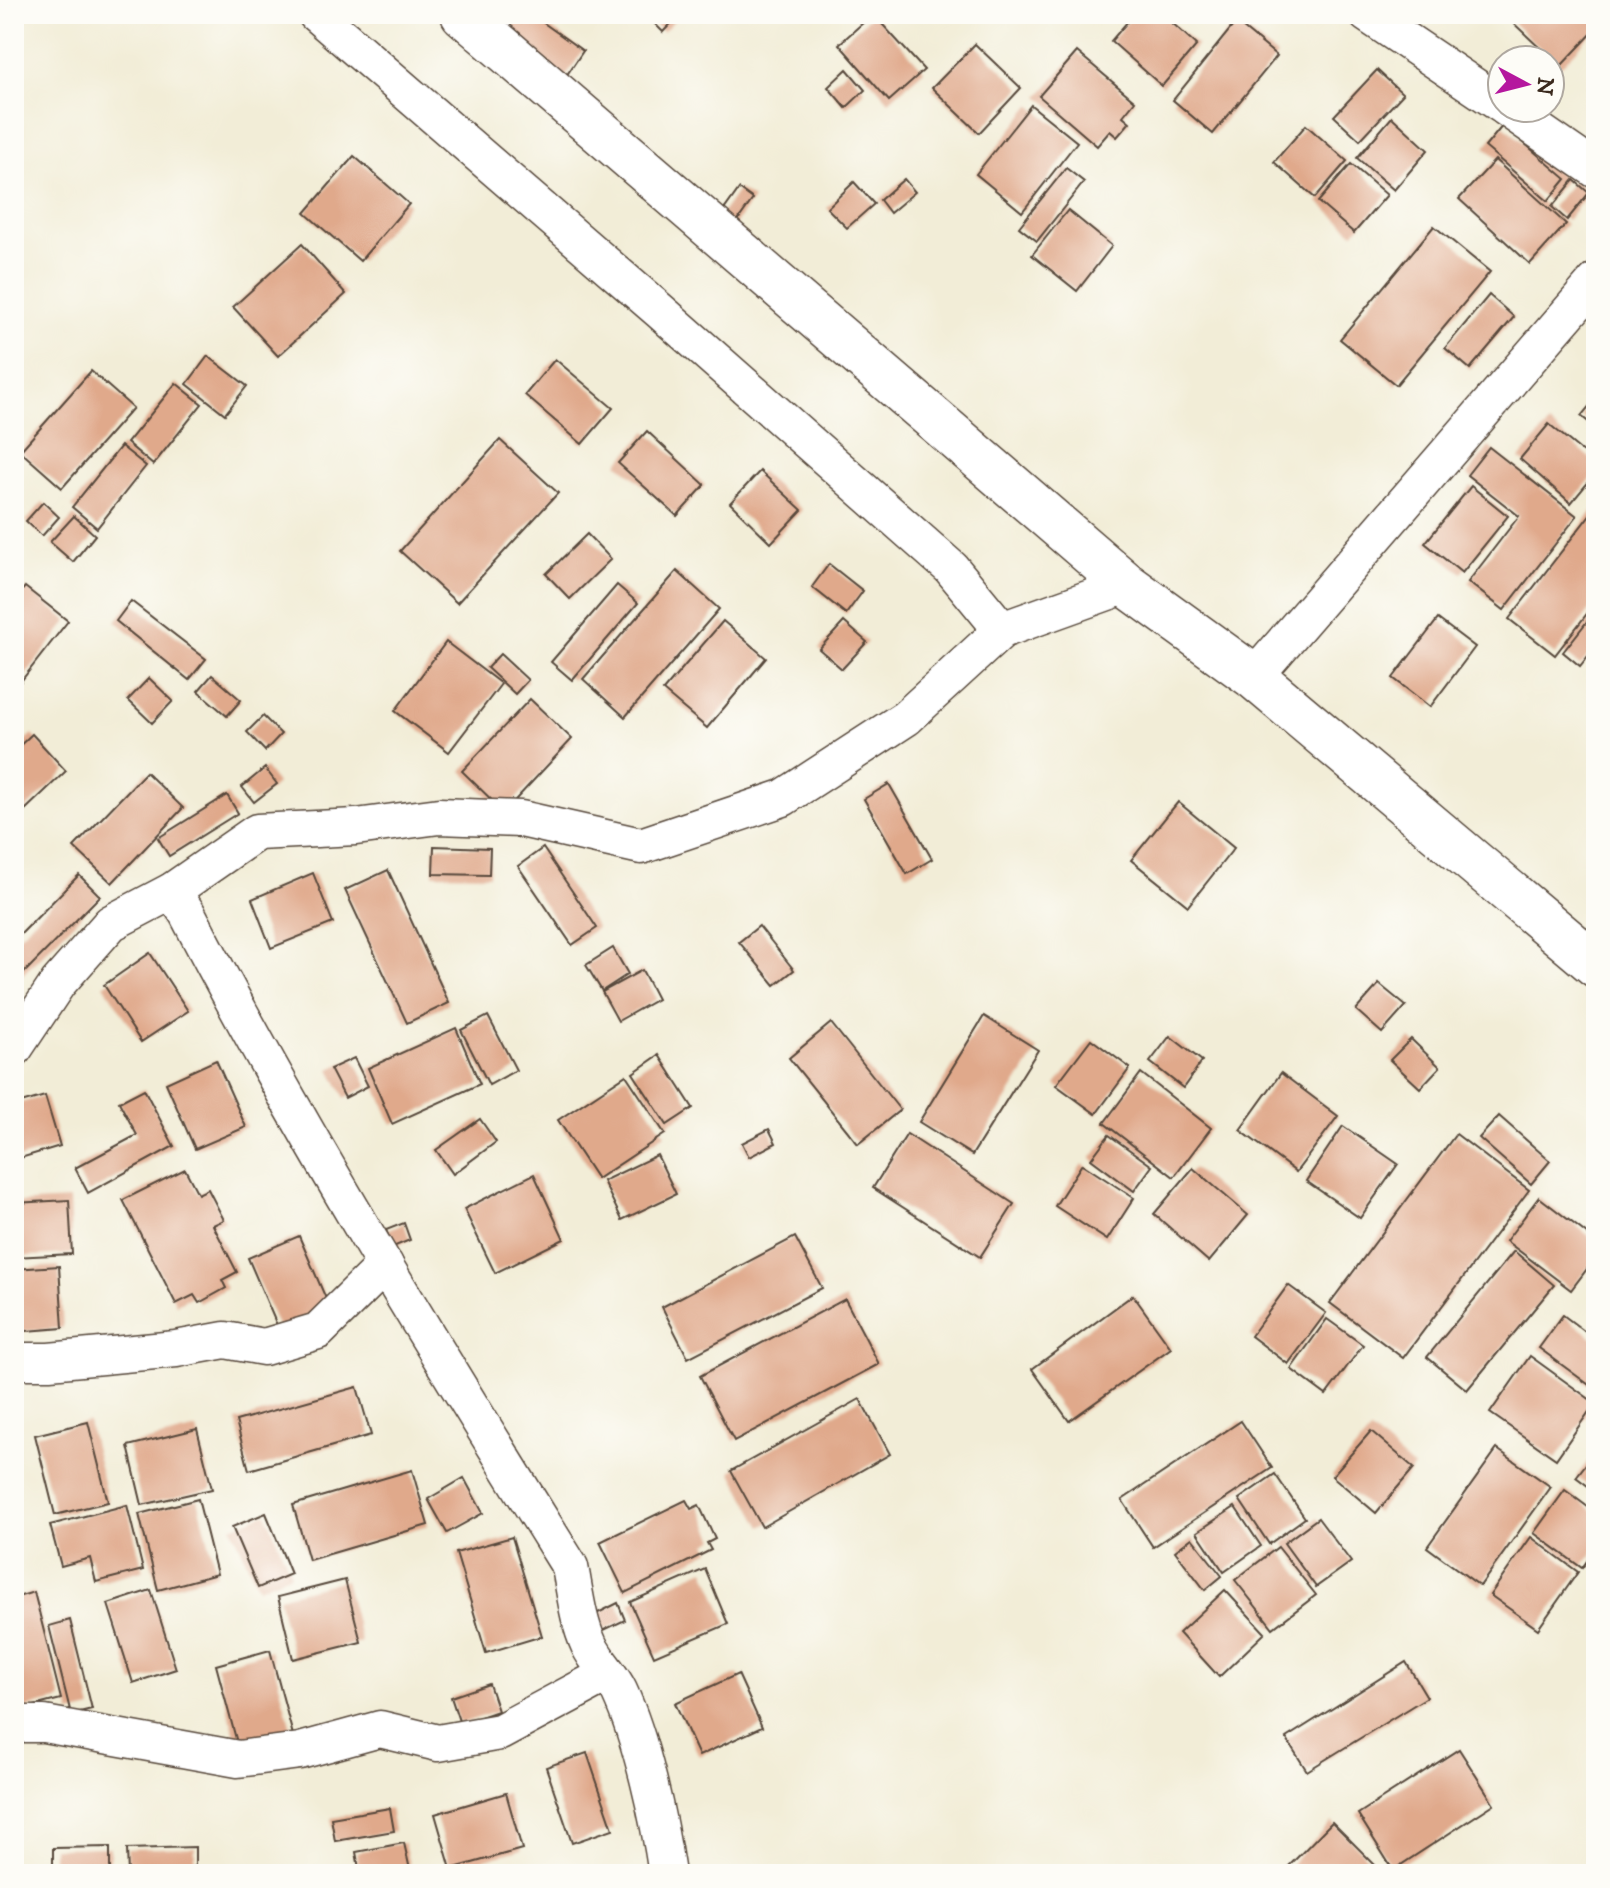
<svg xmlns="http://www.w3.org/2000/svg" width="1610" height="1888" viewBox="0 0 1610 1888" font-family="'IM FELL DW Pica',serif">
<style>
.building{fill:#e0a98b}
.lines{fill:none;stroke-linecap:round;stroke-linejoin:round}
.minor-casing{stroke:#56473a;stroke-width:39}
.primary-casing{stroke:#56473a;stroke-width:47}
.minor{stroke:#fff;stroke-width:36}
.primary{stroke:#fff;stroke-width:44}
</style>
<rect width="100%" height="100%" fill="#fdfcf7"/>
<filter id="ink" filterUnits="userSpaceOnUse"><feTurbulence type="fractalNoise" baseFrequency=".0125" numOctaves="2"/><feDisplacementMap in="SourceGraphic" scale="16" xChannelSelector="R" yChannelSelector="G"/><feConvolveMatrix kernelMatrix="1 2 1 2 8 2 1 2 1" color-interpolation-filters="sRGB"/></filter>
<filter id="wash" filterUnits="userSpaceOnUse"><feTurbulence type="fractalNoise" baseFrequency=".006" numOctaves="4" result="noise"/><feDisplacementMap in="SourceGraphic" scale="32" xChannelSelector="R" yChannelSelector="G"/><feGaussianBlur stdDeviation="1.8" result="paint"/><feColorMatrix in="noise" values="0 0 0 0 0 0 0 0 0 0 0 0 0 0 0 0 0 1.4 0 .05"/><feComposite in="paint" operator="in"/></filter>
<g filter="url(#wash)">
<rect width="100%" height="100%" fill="#f2edd7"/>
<g id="blocks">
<g class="building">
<path d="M501,14H531L583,51L564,79L491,27Z"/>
<path d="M645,14H680L663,32Z"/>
<path d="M873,14L924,70L889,101L839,44Z"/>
<path d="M1134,14H1162L1197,45L1162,86L1111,41Z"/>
<path d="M1510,14H1591L1596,19V29L1560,67L1507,17Z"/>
<path d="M1236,22L1277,56L1213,134L1173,100Z"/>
<path d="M975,44L1021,88L979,133L932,88Z"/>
<path d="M1077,52L1135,101L1123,116L1130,122L1117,137L1110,131L1097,146L1039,96Z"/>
<path d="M847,69L865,90L846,108L828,87Z"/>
<path d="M1377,70L1403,94L1360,140L1334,116Z"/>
<path d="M1031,105L1077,142L1022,212L976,174Z"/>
<path d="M1392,117L1428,150L1394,190L1357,158Z"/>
<path d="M1306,125L1347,161L1315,198L1274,162Z"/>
<path d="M1503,125L1566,179L1548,201L1485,147Z"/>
<path d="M354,156L409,204L360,261L305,213Z"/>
<path d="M1495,160L1566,224L1530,264L1459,199Z"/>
<path d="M1351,164L1387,195L1354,233L1318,202Z"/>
<path d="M1066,168L1084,182L1037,241L1019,227Z"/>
<path d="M904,179L915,192L890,213L880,200Z"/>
<path d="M1574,180L1589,193L1567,220L1552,207Z"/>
<path d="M854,182L874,204L847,228L827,208Z"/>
<path d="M739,189L753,199L733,227L719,217Z"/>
<path d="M1068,210L1112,246L1077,291L1032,255Z"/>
<path d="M1434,226L1490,272L1396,385L1340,339Z"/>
<path d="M302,244L346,294L278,356L233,307Z"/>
<path d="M1489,295L1514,317L1470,369L1445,348Z"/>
<path d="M208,356L247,386L225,414L187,384Z"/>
<path d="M555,359L613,408L582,444L525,395Z"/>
<path d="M91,371L133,408L62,488L20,451Z"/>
<path d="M176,383L202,404L153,465L127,443Z"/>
<path d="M1596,398V428L1581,416Z"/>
<path d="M1549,424L1596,463V473L1571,503L1520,459Z"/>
<path d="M647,431L705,485L677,516L618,463Z"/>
<path d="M500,440L558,493L457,603L400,551Z"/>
<path d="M121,446L146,466L97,528L72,507Z"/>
<path d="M1489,447L1577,516L1504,610L1468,582L1519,516L1467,475Z"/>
<path d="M760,471L802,510L771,543L730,503Z"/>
<path d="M1471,486L1508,516L1462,573L1425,543Z"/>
<path d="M43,502L59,517L42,536L26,521Z"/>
<path d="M1596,507V602L1555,655L1509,619Z"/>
<path d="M74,516L95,535L73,562L50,542Z"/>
<path d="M587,534L611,559L570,599L546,574Z"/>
<path d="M829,564L863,591L846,614L812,587Z"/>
<path d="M677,571L719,609L625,717L583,679Z"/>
<path d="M617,585L638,603L572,680L551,662Z"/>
<path d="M25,587L68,621L14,690V601Z"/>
<path d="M131,601L206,659L189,680L116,621Z"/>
<path d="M1596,610V646L1580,666L1563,652Z"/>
<path d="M1438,619L1475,647L1430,707L1393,678Z"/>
<path d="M723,621L766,658L707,728L663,691Z"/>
<path d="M844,622L867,642L842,669L819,649Z"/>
<path d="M446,642L501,684L449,752L395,711Z"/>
<path d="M500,654L528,680L515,694L487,668Z"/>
<path d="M212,675L241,700L227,716L198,691Z"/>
<path d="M149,678L173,701L152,723L128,700Z"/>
<path d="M530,699L572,739L504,812L462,771Z"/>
<path d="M263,716L281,734L265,751L247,732Z"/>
<path d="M32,734L66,771L24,811L14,800V751Z"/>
<path d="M265,768L277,784L254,802L242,787Z"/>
<path d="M146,772L183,808L112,883L74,847Z"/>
<path d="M889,784L932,859L907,874L864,799Z"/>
<path d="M227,795L238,813L169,856L158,838Z"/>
<path d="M1178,802L1234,848L1188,906L1131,860Z"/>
<path d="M434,846L490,848L489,875L433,874Z"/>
<path d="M543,848L597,928L572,945L518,866Z"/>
<path d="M388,870L449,1003L407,1023L345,890Z"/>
<path d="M313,873L333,923L271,948L252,899Z"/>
<path d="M79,875L100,896L14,983V941Z"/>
<path d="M759,926L794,970L775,985L739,942Z"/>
<path d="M613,948L628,974L602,991L586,965Z"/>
<path d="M150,953L188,1011L141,1042L104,985Z"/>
<path d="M642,970L657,999L618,1021L602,992Z"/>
<path d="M1379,984L1406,1006L1382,1033L1356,1010Z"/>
<path d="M488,1016L516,1070L489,1085L461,1030Z"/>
<path d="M984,1016L1038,1050L972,1155L919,1122Z"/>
<path d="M831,1023L900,1110L858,1144L789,1058Z"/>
<path d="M456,1028L480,1084L392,1124L368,1068Z"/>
<path d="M1170,1036L1202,1061L1183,1088L1150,1062Z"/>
<path d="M1091,1039L1130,1068L1096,1114L1056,1085Z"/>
<path d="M1411,1039L1440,1067L1420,1088L1390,1060Z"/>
<path d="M659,1055L693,1108L667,1125L633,1073Z"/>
<path d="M354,1058L368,1086L345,1098L330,1069Z"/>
<path d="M216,1060L246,1127L195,1149L166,1083Z"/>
<path d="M1141,1073L1211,1128L1174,1177L1104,1123Z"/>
<path d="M1281,1073L1338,1116L1296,1172L1240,1130Z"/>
<path d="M626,1075L665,1134L597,1179L558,1120Z"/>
<path d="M144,1089L174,1146L88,1193L75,1168L137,1135L119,1102Z"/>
<path d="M45,1096L60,1146L14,1160V1105Z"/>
<path d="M1499,1116L1550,1161L1531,1184L1479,1138Z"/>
<path d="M480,1119L496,1142L453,1174L436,1150Z"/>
<path d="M1343,1126L1398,1164L1360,1218L1306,1181Z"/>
<path d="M769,1129L776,1143L749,1157L742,1143Z"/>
<path d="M907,1134L1014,1204L980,1257L873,1188Z"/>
<path d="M1456,1134L1529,1190L1403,1358L1330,1303Z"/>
<path d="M1109,1135L1152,1166L1134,1191L1091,1159Z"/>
<path d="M657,1155L676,1194L622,1220L603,1181Z"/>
<path d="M1082,1164L1134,1198L1107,1240L1055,1206Z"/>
<path d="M1193,1168L1248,1215L1209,1262L1154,1214Z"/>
<path d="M185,1169L198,1194L208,1189L224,1220L213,1225L237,1272L222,1280L226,1288L199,1303L194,1295L176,1304L123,1200Z"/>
<path d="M534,1174L564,1239L495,1273L464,1209Z"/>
<path d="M1539,1197L1596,1241V1257L1571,1290L1506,1241Z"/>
<path d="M69,1200L72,1254L14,1257V1203Z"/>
<path d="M404,1223L410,1240L393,1247L386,1230Z"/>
<path d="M299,1236L330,1308L279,1330L248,1258Z"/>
<path d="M795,1237L822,1288L688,1358L662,1307Z"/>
<path d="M1514,1251L1554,1285L1467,1390L1427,1357Z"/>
<path d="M59,1266L63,1328L14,1332V1269Z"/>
<path d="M1288,1285L1326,1313L1288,1364L1251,1336Z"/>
<path d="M1133,1295L1171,1348L1069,1421L1032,1369Z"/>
<path d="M845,1299L879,1364L734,1441L700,1376Z"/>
<path d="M1563,1315L1596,1340V1390L1539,1348Z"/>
<path d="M1327,1319L1363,1345L1326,1395L1291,1369Z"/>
<path d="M1530,1356L1595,1403L1556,1459L1490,1413Z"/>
<path d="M357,1387L371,1435L249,1470L236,1421Z"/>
<path d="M860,1399L890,1454L762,1527L731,1471Z"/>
<path d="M1241,1421L1272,1468L1153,1547L1122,1500Z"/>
<path d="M88,1422L108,1502L55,1515L35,1435Z"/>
<path d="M197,1429L212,1489L142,1505L128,1446Z"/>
<path d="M1371,1431L1414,1468L1376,1513L1332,1476Z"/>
<path d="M1497,1449L1551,1487L1480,1586L1427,1547Z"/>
<path d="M1596,1451V1492L1576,1477Z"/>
<path d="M412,1470L428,1525L309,1560L293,1505Z"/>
<path d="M1275,1474L1305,1518L1269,1544L1239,1499Z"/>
<path d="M464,1478L483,1513L447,1533L428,1499Z"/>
<path d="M1565,1490L1596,1513V1548L1582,1568L1534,1533Z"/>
<path d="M198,1499L217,1574L158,1590L139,1514Z"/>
<path d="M686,1500L691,1509L699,1505L715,1539L707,1543L711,1550L625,1593L600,1542Z"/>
<path d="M127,1505L143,1570L96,1582L90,1558L61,1566L50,1525Z"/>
<path d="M1235,1507L1261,1546L1224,1572L1197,1532Z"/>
<path d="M266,1513L291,1574L258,1588L232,1527Z"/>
<path d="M1318,1518L1351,1562L1316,1587L1284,1543Z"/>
<path d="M512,1537L542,1636L486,1653L456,1553Z"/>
<path d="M1531,1537L1578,1572L1538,1629L1490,1595Z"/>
<path d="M1192,1538L1222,1576L1205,1590L1175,1551Z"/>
<path d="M1278,1547L1316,1595L1273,1628L1235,1580Z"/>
<path d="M705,1569L728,1624L654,1656L630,1602Z"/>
<path d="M345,1580L361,1642L293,1659L278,1597Z"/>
<path d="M151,1590L176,1669L133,1683L108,1604Z"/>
<path d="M1225,1590L1265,1633L1219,1677L1179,1633Z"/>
<path d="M34,1592L61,1699L14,1711V1598Z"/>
<path d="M618,1603L625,1620L602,1631L594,1615Z"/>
<path d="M70,1620L92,1709L71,1714L49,1626Z"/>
<path d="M270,1650L293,1735L239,1750L216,1665Z"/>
<path d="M1406,1662L1427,1697L1307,1771L1286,1738Z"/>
<path d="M738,1674L762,1727L699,1756L675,1703Z"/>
<path d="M489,1684L498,1711L460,1724L451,1697Z"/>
<path d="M1459,1749L1494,1804L1393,1870L1358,1814Z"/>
<path d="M587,1753L613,1829L572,1843L546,1767Z"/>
<path d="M506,1793L522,1849L451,1869L435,1814Z"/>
<path d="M390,1808L394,1831L335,1841L331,1818Z"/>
<path d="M1332,1822L1384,1874H1295L1288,1867Z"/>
<path d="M404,1843L411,1874H360L356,1852Z"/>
<path d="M110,1847V1874H53V1848Z"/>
<path d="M195,1847V1874H128L127,1849Z"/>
</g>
</g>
</g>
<g filter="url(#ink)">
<use href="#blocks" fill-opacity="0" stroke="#56473a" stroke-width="2"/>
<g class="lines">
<g class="minor-casing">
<g id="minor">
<path d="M316,14L660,311L951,568L1002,630"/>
<path d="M1367,14L1502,105"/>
<path d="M1506,108L1596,170"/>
<path d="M1254,677L1596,281"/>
<path d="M172,891L187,913C303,1138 437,1353 570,1567C575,1593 578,1621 589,1645C596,1661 611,1674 619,1691C642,1740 659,1820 667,1874"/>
<path d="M14,1049L58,983L111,923L172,891L257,832L356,827L439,816L521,819L641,846L783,798L906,718L1002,630L1127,585"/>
<path d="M14,1361H49L176,1349L225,1340L264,1347L318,1331L385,1265"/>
<path d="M14,1724H44L238,1759L300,1751L380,1729L438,1743L500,1732L608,1674"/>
</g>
</g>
<g class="primary-casing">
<path id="primary" d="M463,14L1127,585L1254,677L1596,965"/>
</g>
<use href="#minor" class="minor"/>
<use href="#primary" class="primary"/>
</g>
</g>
<rect width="1610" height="1888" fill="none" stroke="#fdfcf7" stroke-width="48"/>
<g transform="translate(1526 84) rotate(97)"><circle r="38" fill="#fdfcf7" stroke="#afa8a0" stroke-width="2"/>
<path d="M0-6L14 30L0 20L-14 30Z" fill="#b5179e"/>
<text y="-12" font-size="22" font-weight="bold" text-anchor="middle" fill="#3b2a1e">N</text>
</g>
</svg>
